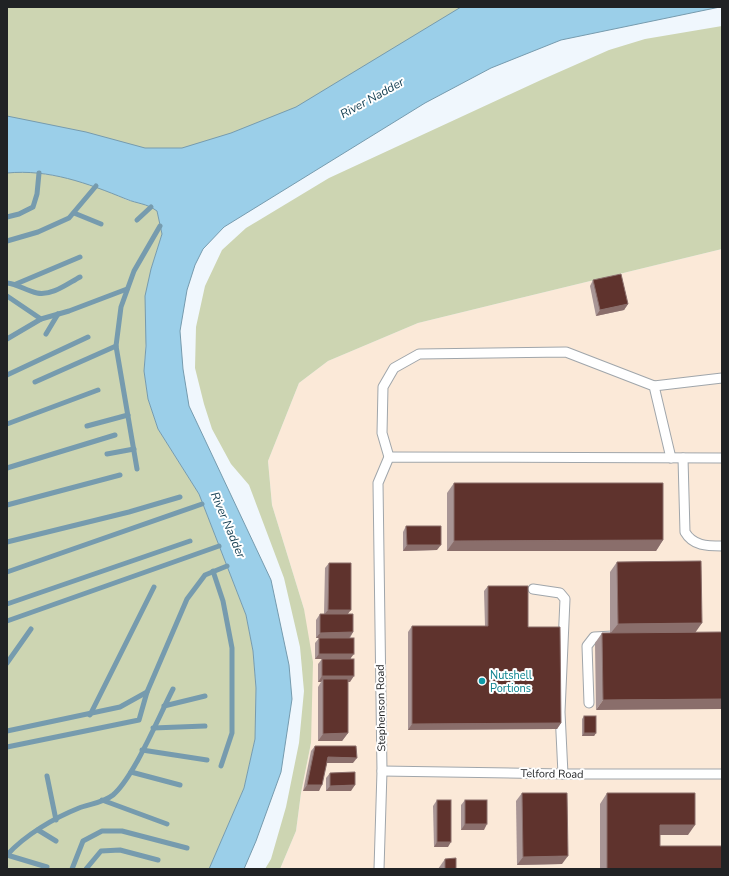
<svg xmlns="http://www.w3.org/2000/svg" width="729" height="876" viewBox="0 0 729 876" font-family="'Nunito Sans',sans-serif">
<style>
.industrial{fill:#fbe9d8}
.green{fill:#cdd5b2}
.water{fill:#9bcfe9;stroke:#769bae}
.lines{fill:none;stroke-linecap:round;stroke-linejoin:round}
.stream{stroke:#769bae;stroke-width:5}
.service-casing{stroke:#a0a6ab;stroke-width:11}
.service{stroke:#fff;stroke-width:9}
.wall{fill:#a89595}
.shaded-wall{fill:#8a6e6b}
.building{fill:#5f332d;stroke:#8a6e6b}
.culture-dot{fill:#0f9aa8;stroke:#fff;stroke-width:1.5}
.labels{text-anchor:middle;dominant-baseline:central;stroke-width:4;stroke-linejoin:round;paint-order:stroke}
.culture-label{font-size:11px;fill:#0d838f;stroke:#fff;text-anchor:start}
.street-label{font-size:11px;fill:#202224;stroke:#fff}
.water-label{font-size:12px;font-style:italic;fill:#123d50;stroke:#fff}
</style>
<rect width="100%" height="100%" fill="#f0f7fd"/>
<path class="industrial" d="M722,249V869H280L296,831L301,793L311,743L304,609L272,505L268,461L299,383L328,361L418,323Z"/>
<g class="green">
<path d="M7,7H489L192,172L7,128Z"/>
<path d="M722,26V249L418,323L328,361L299,383L268,461L272,505L304,609L313,662L311,743L301,793L296,831L280,869H265L271,859L286,807L299,743L304,691L300,647L284,578L249,485L231,464L212,429L204,404L195,368L196,327L205,286L222,250L246,228L329,178L541,80L609,50L645,39Z"/>
<path d="M25,171L76,179L105,189L127,200L147,204L157,211L162,234L151,269L144,371L148,399L158,429L199,494L246,615L253,651L256,688L255,739L244,788L209,869H7V173Z"/>
</g>
<path class="water" d="M461,7H720L561,40L491,68L425,103L224,227L203,249L195,265L187,290L180,331L183,369L189,406L271,580L289,665L292,699L281,772L256,841L244,869H209L244,788L255,739L256,688L253,651L246,615L199,494L158,429L148,399L144,371L146,346L145,296L151,269L162,234L157,211C146,203 138,204 126,199C87,183 49,169 7,173V116L86,132L145,148H182L231,133L296,107Z"/>
<g class="lines">
<g class="stream">
<path d="M74,213L101,224"/>
<path d="M7,217L19,214L33,207L37,194L39,173"/>
<path d="M137,220L151,207"/>
<path d="M7,241L38,232L69,218L96,186"/>
<path d="M7,283C18,284 26,291 37,293C52,296 67,284 80,277"/>
<path d="M16,284L80,257"/>
<path d="M7,296L41,319L69,311L127,289"/>
<path d="M46,334L58,314"/>
<path d="M7,339L41,319"/>
<path d="M7,375L88,337"/>
<path d="M35,382L116,346"/>
<path d="M7,424L98,390"/>
<path d="M87,426L128,415"/>
<path d="M107,454L134,449"/>
<path d="M7,468L115,435"/>
<path d="M137,469L116,346L121,307L134,271L160,226"/>
<path d="M7,505L120,475"/>
<path d="M7,542L129,512L180,497"/>
<path d="M213,571L223,601L232,648V733L221,766"/>
<path d="M7,572L202,504"/>
<path d="M7,604L190,541"/>
<path d="M7,621L219,546"/>
<path d="M7,663L31,629"/>
<path d="M164,706L205,696"/>
<path d="M90,715L154,587"/>
<path d="M153,728L205,726"/>
<path d="M7,731L120,707L147,692L187,599L205,575L227,566"/>
<path d="M7,747L139,720L147,692"/>
<path d="M142,750L207,760"/>
<path d="M131,772L180,785"/>
<path d="M47,776L56,820"/>
<path d="M102,800L167,824"/>
<path d="M38,830L56,841"/>
<path d="M7,855C25,835 54,818 79,808C89,804 103,803 113,795C134,777 159,716 173,689"/>
<path d="M7,855L47,867"/>
<path d="M72,869L83,841L102,831H122L187,848"/>
<path d="M86,869L101,851L120,850L158,860"/>
</g>
<g class="service-casing">
<g id="service">
<path d="M654,386L722,378"/>
<path d="M389,457L382,433L383,387L394,368L419,354L566,352L654,386L671,458"/>
<path d="M683,458L685,532C693,546 707,546 722,546"/>
<path d="M533,589L560,593L565,599L560,712L563,774"/>
<path d="M589,703L587,646L594,637L613,636"/>
<path d="M382,771L563,774H722"/>
<path d="M379,869L382,771L378,483L389,457L722,458"/>
</g>
</g>
<use href="#service" class="service"/>
</g>
<g class="wall">
<path d="M593,280L628,304L624,310L596,316L590,286Z"/>
<path d="M454,483L663,540L656,551H447V493Z"/>
<path d="M406,526L437,550L403,551V532Z"/>
<path d="M701,561L596,710L595,643L602,633H610V572L617,562Z"/>
<path d="M329,563L348,614L353,632L350,638L351,659L350,682H348V733L342,741H318V687L321,682H318V664L322,659H315V643L319,638H316V620L320,614H324L325,568Z"/>
<path d="M488,586L528,627L561,723L557,729L408,730V632L412,626H485L484,591Z"/>
<path d="M584,716L596,733L594,736H582V719Z"/>
<path d="M315,746L353,763H327L319,791H303L311,751Z"/>
<path d="M330,773L351,791H326V778Z"/>
<path d="M522,793L562,864L517,865L516,801Z"/>
<path d="M607,793L688,835H660V846L722,869H600V804Z"/>
<path d="M437,800L448,847H434L433,806Z"/>
<path d="M465,800L484,830H461V805Z"/>
<path d="M445,859L456,869H438Z"/>
</g>
<g class="shaded-wall">
<path d="M628,304L624,310L596,316L600,310Z"/>
<path d="M663,540L656,551H447L454,541Z"/>
<path d="M407,545H441L437,550L403,551Z"/>
<path d="M328,610H351L347,615H324Z"/>
<path d="M702,623L695,633L610,634L618,624Z"/>
<path d="M353,632L349,638H316L320,633Z"/>
<path d="M319,654H354L350,659H315Z"/>
<path d="M322,676H354L350,682H323V679L321,682H318Z"/>
<path d="M722,699V709L596,710L603,700Z"/>
<path d="M561,723L557,729L408,730L412,724Z"/>
<path d="M348,733L342,741H318L323,734Z"/>
<path d="M584,733H596L594,736H582Z"/>
<path d="M328,757L357,758L353,763H325Z"/>
<path d="M307,785H322L319,791H303Z"/>
<path d="M355,785L351,791H326L330,786Z"/>
<path d="M465,824H487L484,830H461Z"/>
<path d="M660,825H695L688,835H653Z"/>
<path d="M437,842H451L448,847H434Z"/>
<path d="M568,856L562,864L517,865L523,857Z"/>
</g>
<g class="building">
<path d="M621,274L628,304L600,310L593,280Z"/>
<path d="M454,483H663V540L454,541Z"/>
<path d="M406,526H441V545H407Z"/>
<path d="M701,561L702,623L618,624L617,562Z"/>
<path d="M329,563H351V610H328Z"/>
<path d="M488,586H528V627H560L561,723L412,724V626H488Z"/>
<path d="M320,614H353V632L320,633Z"/>
<path d="M722,632V699L603,700L602,633Z"/>
<rect x="319" y="638" width="35" height="16"/>
<rect x="322" y="659" width="32" height="17"/>
<path d="M323,679H348V733L323,734Z"/>
<rect x="584" y="716" width="12" height="17"/>
<path d="M315,746H356L357,758L328,757L322,785H307Z"/>
<path d="M355,772V785L330,786V773Z"/>
<path d="M522,793H567L568,856L523,857Z"/>
<path d="M607,793H695V825H660V846H722V869H607Z"/>
<rect x="437" y="800" width="14" height="42"/>
<rect x="465" y="800" width="22" height="24"/>
<path d="M456,858V869H445V859Z"/>
</g>
<circle class="culture-dot" cx="482" cy="681" r="4"/>
<g class="labels">
<g class="culture-label">
<text x="490" y="675">Nutshell<tspan x="490" dy="13">Portions</tspan></text>
</g>
<g class="street-label">
<text transform="translate(381 708) rotate(-91)">Stephenson Road</text>
<text transform="translate(552 774) rotate(1)">Telford Road</text>
</g>
<g class="water-label">
<text transform="translate(372 98) rotate(-29)">River Nadder</text>
<text transform="translate(228 525) rotate(67)">River Nadder</text>
</g>
</g>
<rect width="729" height="876" fill="none" stroke="#202224" stroke-width="16"/>
</svg>
